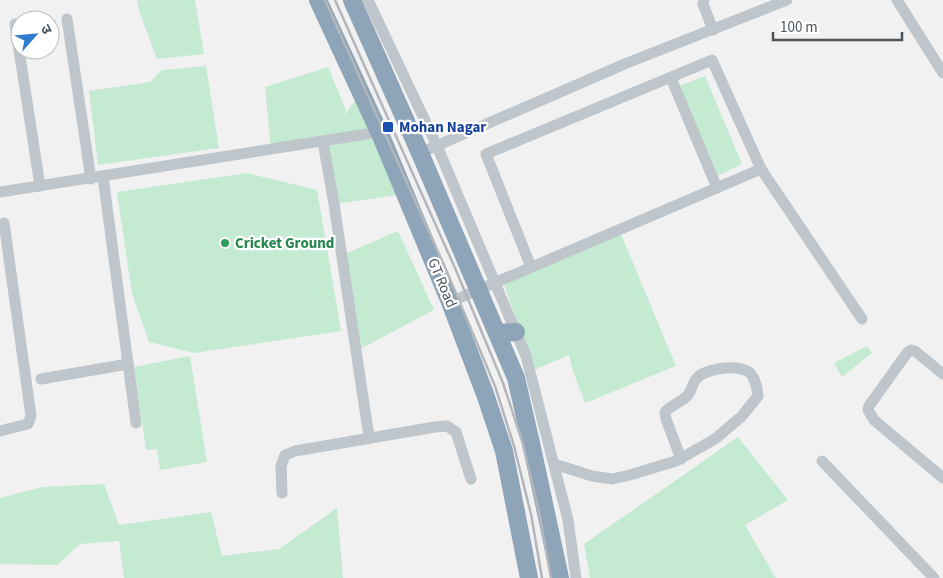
<svg xmlns="http://www.w3.org/2000/svg" width="943" height="578" viewBox="0 0 943 578" font-family="'Source Sans 3','Noto Sans Devanagari',sans-serif">
<style>
.green{fill:#c5ead2}
.lines{fill:none;stroke-linecap:round;stroke-linejoin:round}
.minor{stroke:#bec5cb;stroke-width:11}
.highway{stroke:#8ea4b8;stroke-width:18}
.rail{stroke:#b3b6ba;stroke-width:2.5}
.transit-dot{fill:#1a4fb4;stroke:#fff;stroke-width:2}
.leisure-dot{fill:#2e9e5b;stroke:#fff;stroke-width:2}
.labels{text-anchor:middle;dominant-baseline:central;stroke-width:4.5;stroke-linejoin:round;paint-order:stroke}
.transit-label{font-size:15px;font-weight:bold;fill:#164399;stroke:#fff;text-anchor:start}
.leisure-label{font-size:15px;font-weight:bold;fill:#27864d;stroke:#fff;text-anchor:start}
.street-label{font-size:15px;fill:#4b545b;stroke:#fff}
</style>
<rect width="100%" height="100%" fill="#f2f1f1"/>
<g class="green">
<path d="M137,0H195L204,54L157,59L139,11Z"/>
<path d="M206,66L219,148L98,165L89,91L150,82L162,70Z"/>
<path d="M328,67L346,110L342,117L361,94L405,194L334,204L323,139L271,150L265,87Z"/>
<path d="M705,76L742,164L717,176L679,86Z"/>
<path d="M247,173L317,190L341,331L194,353L149,342L132,294L117,192Z"/>
<path d="M398,231L434,310L358,350L342,255Z"/>
<path d="M621,234L676,366L585,403L573,371L569,355L534,370L504,284Z"/>
<path d="M867,346L872,353L842,377L834,363Z"/>
<path d="M190,356L207,462L160,470L157,449L146,450L134,367Z"/>
<path d="M738,437L788,500L745,525L776,578H590L584,544Z"/>
<path d="M104,484L119,525L211,512L222,556L279,549L337,508L343,578H124L119,541L80,544L57,565L0,564V498L42,487Z"/>
</g>
<g class="lines">
<g class="minor">
<path d="M368,0L437,146L526,356L568,520L576,578"/>
<path d="M704,0L703,4L713,30"/>
<path d="M897,0L943,73"/>
<path d="M67,19L91,179"/>
<path d="M15,24L40,186"/>
<path d="M671,78L717,188"/>
<path d="M323,142L334,204L369,437"/>
<path d="M420,153L627,63L787,0"/>
<path d="M103,177L136,423"/>
<path d="M0,192L379,132"/>
<path d="M531,267L486,154L712,60L761,169L862,319"/>
<path d="M450,302L761,169"/>
<path d="M943,374L915,351L911,350L907,353L869,406L868,410L874,420L943,478"/>
<path d="M41,379L128,364"/>
<path d="M0,431L28,424L31,416L4,223"/>
<path d="M822,461L934,578"/>
<path d="M554,464L592,476L612,479L630,475L676,461L715,439L742,416L758,396C757,388 756,380 751,374C741,363 705,368 696,379C692,384 692,391 687,396C680,403 671,405 665,412L666,419L681,459"/>
<path d="M282,493L281,466L285,455L295,451L435,427L447,426L456,432L471,479"/>
</g>
<g class="highway">
<path d="M318,0L381,136L450,302L485,394L504,451L529,578"/>
<path d="M352,0L420,153L516,378L531,443L560,578"/>
<path d="M497,333L516,332"/>
</g>
<g class="rail">
<path d="M325,0L447,272L495,386L514,446L531,514L542,578"/>
<path d="M335,0L455,268L503,383L523,444L539,512L551,578"/>
</g>
</g>
<rect class="transit-dot" x="382" y="121" width="12" height="12" rx="2.5"/>
<circle class="leisure-dot" cx="225" cy="243" r="5"/>
<g class="labels">
<g class="transit-label">
<text x="399" y="127">Mohan Nagar</text>
</g>
<g class="leisure-label">
<text x="235" y="243">Cricket Ground</text>
</g>
<g class="street-label">
<text transform="translate(442 283) rotate(67)">GT Road</text>
</g>
</g>
<g transform="translate(35 35) rotate(63)"><circle r="24" fill="#ffffff" stroke="#b7bbbd"/>
<path d="M0-4L9 19L0 12L-9 19Z" fill="#307bcd"/>
<text y="-8" font-size="14" font-weight="bold" text-anchor="middle" fill="#4b545b">उ</text>
</g>
<path d="M773 32v8h129v-8" fill="none" stroke="#4b545b" stroke-width="2.5"/>
<text x="780" y="32" font-size="15" fill="#4b545b" stroke="#ffffff" stroke-width="4" paint-order="stroke">100 m</text>
</svg>
